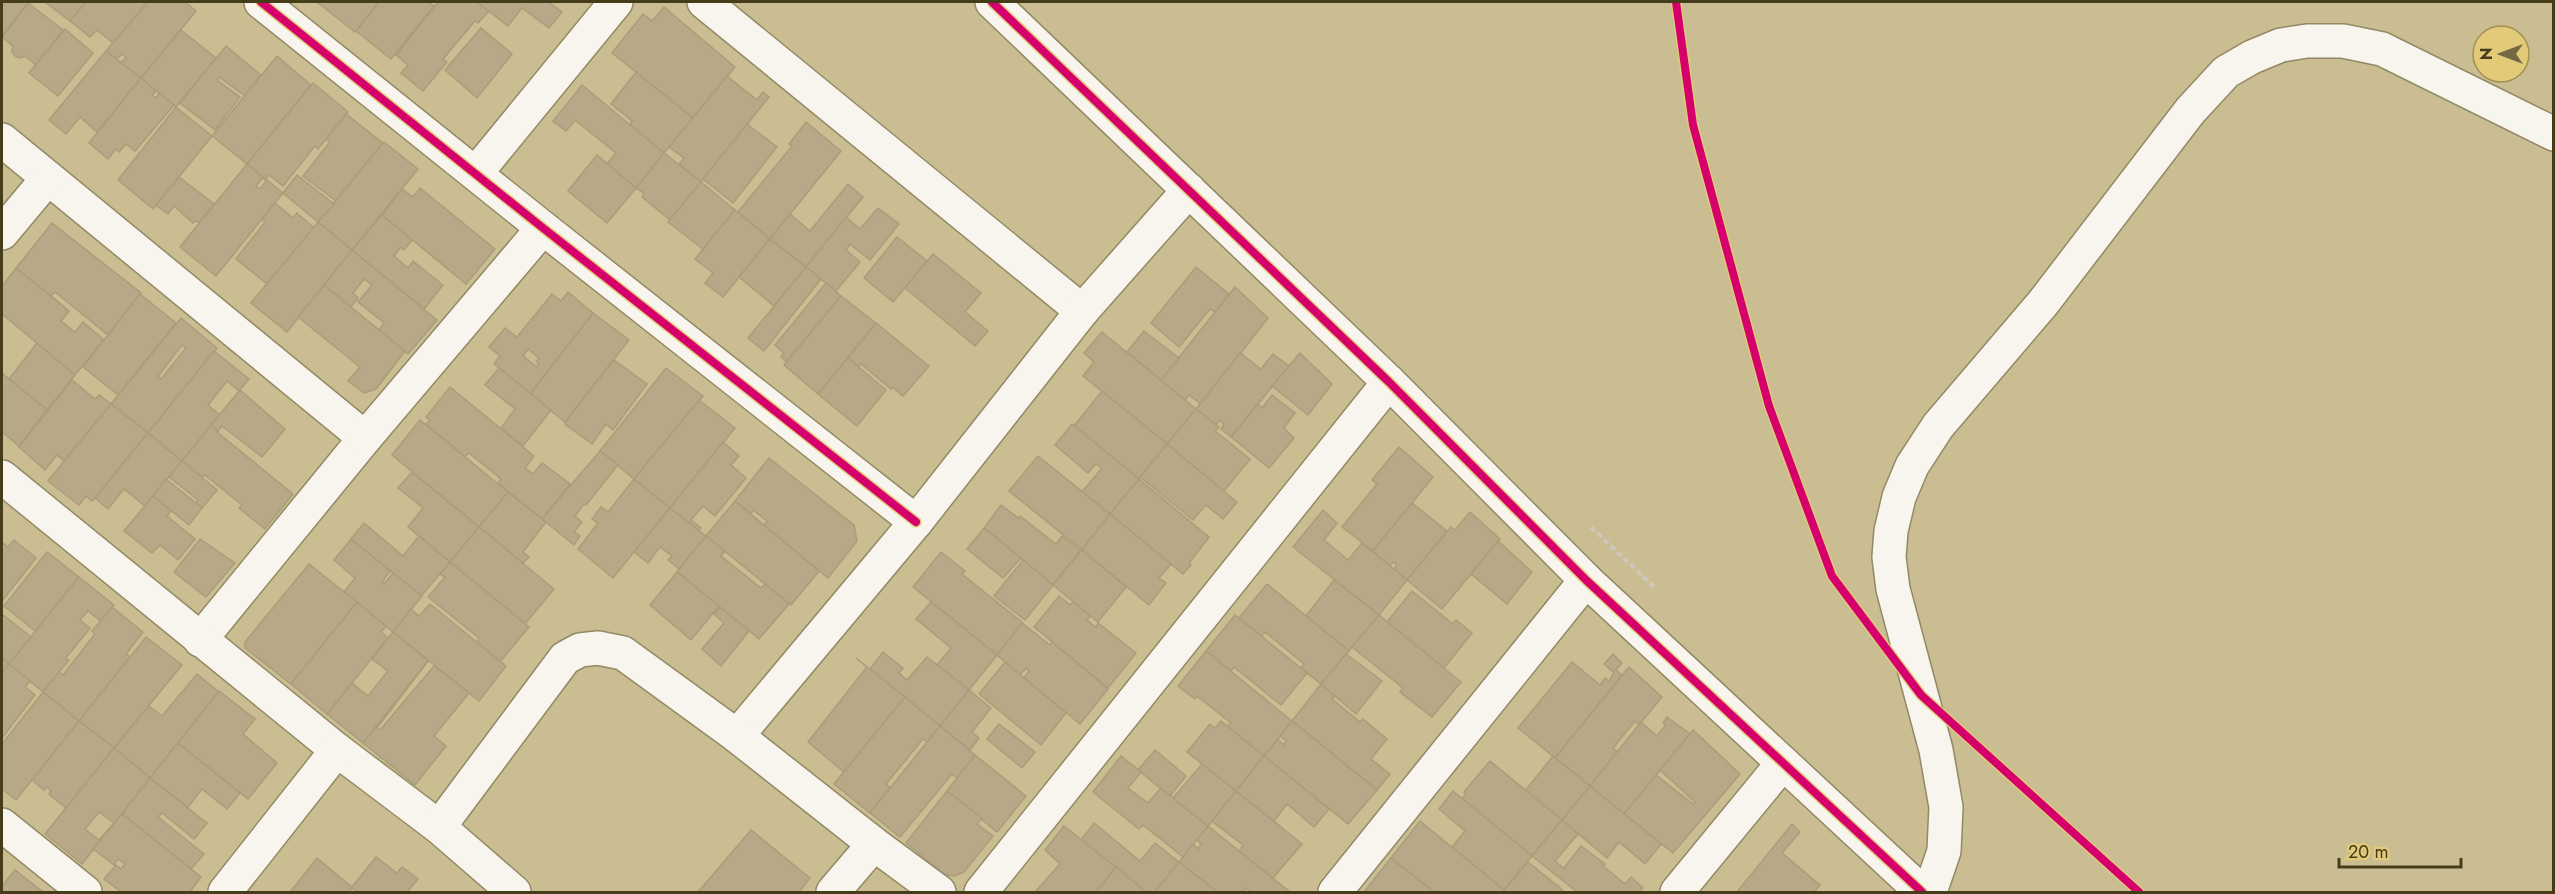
<svg xmlns="http://www.w3.org/2000/svg" width="2555" height="894" viewBox="0 0 2555 894" font-family="Jost,sans-serif">
<style>
.building{fill:#b7a887;stroke:#ab9c7a;stroke-width:1.5;fill-rule:evenodd}
.lines{fill:none;stroke-linecap:round;stroke-linejoin:round}
.minor-casing{stroke:#938964;stroke-width:36}
.path{stroke:#cdc8bb;stroke-width:4;stroke-dasharray:6 3;stroke-linecap:butt}
.minor{stroke:#f7f5ee;stroke-width:33}
.cycleway-casing{stroke:#e2ca79;stroke-width:11}
.cycleway{stroke:#d6006c;stroke-width:8}
</style>
<rect width="100%" height="100%" fill="#cabd91"/>
<g class="building">
<path d="M2,2H29L2,36Z"/>
<path d="M45,2H86L70,21Z"/>
<path d="M86,2H148L113,43L97,30L90,37L70,21Z"/>
<path d="M148,2H185L196,11L141,78L121,63L126,57L122,54L117,59L106,51Z"/>
<path d="M317,2H379L355,32Z"/>
<path d="M379,2H428L434,6L391,59L356,31Z"/>
<path d="M438,2H477L489,11L478,23L475,21L443,59L447,62L423,91L401,73L408,65L396,55Z"/>
<path d="M477,2H548L562,12L549,28L522,8L508,26Z"/>
<path d="M28,3L63,30L36,65L25,56L19,58L15,56L12,52L13,46L2,37Z"/>
<path d="M664,7L735,67L693,118L612,53L643,14L652,21Z"/>
<path d="M481,28L512,54L477,98L445,70Z"/>
<path d="M65,29L93,53L58,96L29,73Z"/>
<path d="M181,30L216,58L176,107L141,78Z"/>
<path d="M226,46L261,75L245,96L219,77L217,80L240,97L215,130L180,103Z"/>
<path d="M106,51L141,78L97,132L80,117L66,134L49,120Z"/>
<path d="M277,56L311,85L247,164L212,136Z"/>
<path d="M636,72L693,118L664,153L630,125L632,121L611,104Z"/>
<path d="M727,76L757,100L763,92L769,97L701,182L679,164L684,158L669,147Z"/>
<path d="M141,78L156,91L152,95L156,98L159,93L174,105L135,151L126,144L119,152L116,149L108,159L89,143Z"/>
<path d="M313,83L348,112L318,149L315,146L283,186L269,175L265,180L247,164Z"/>
<path d="M582,85L664,153L636,188L607,164L616,153L575,120L566,131L553,121Z"/>
<path d="M176,107L212,136L153,209L118,180Z"/>
<path d="M346,114L383,143L336,201L303,176L330,142L326,139Z"/>
<path d="M806,122L841,151L770,239L738,212L792,146L789,144Z"/>
<path d="M747,124L777,147L733,203L703,179Z"/>
<path d="M384,142L418,169L352,250L318,222Z"/>
<path d="M664,153L701,182L670,220L642,197L644,193L636,188Z"/>
<path d="M597,155L636,188L607,223L568,191Z"/>
<path d="M247,164L263,177L256,186L260,189L267,180L283,193L216,276L180,247Z"/>
<path d="M297,175L334,204L318,222L283,193Z"/>
<path d="M179,177L214,204L199,223L196,221L193,223L174,206L168,214L156,205Z"/>
<path d="M701,182L735,210L703,249L668,222Z"/>
<path d="M848,184L863,197L806,267L770,239L790,214L810,231Z"/>
<path d="M420,188L495,249L466,284L382,215L402,189L413,197Z"/>
<path d="M275,203L293,218L297,213L314,228L267,284L236,259L265,222L262,219Z"/>
<path d="M878,208L899,224L870,260L850,244L846,250L860,262L836,291L806,267L846,217L860,229Z"/>
<path d="M735,210L770,239L723,297L705,283L713,273L695,259Z"/>
<path d="M382,215L412,240L404,250L401,247L394,256L408,268L413,261L443,285L424,309L352,250Z"/>
<path d="M318,222L352,250L287,332L251,303Z"/>
<path d="M52,223L141,293L108,335L55,292L51,296L69,311L16,268Z"/>
<path d="M897,237L927,261L893,302L864,278Z"/>
<path d="M770,239L806,267L774,306L739,277Z"/>
<path d="M352,250L437,320L408,354L379,330L384,323L358,302L372,285L364,279L353,293L358,298L351,307L324,285Z"/>
<path d="M933,254L981,293L965,312L988,331L975,346L905,288Z"/>
<path d="M806,267L821,279L764,351L748,338Z"/>
<path d="M1196,267L1229,294L1215,312L1210,309L1179,347L1151,323Z"/>
<path d="M16,268L69,311L61,321L75,332L83,322L104,340L75,375L2,314V286Z"/>
<path d="M826,283L841,296L787,362L781,357L784,353L775,345Z"/>
<path d="M324,285L405,351L376,389L364,393L348,381L360,367L298,317Z"/>
<path d="M1235,287L1268,318L1201,404L1189,395L1185,400L1161,380Z"/>
<path d="M568,292L593,313L530,394L494,364L500,356L489,347L505,328L517,337L552,294L561,301ZM528,349L539,358L536,362L539,364L537,367L523,356Z"/>
<path d="M140,294L176,323L118,395L83,367Z"/>
<path d="M841,296L876,323L818,394L784,365Z"/>
<path d="M593,313L629,340L565,422L530,394Z"/>
<path d="M181,318L217,348L148,433L111,404ZM182,345L186,348L161,379L158,376Z"/>
<path d="M876,323L929,366L903,396L892,387L891,389L861,364L858,367L848,358Z"/>
<path d="M1144,331L1179,358L1161,380L1127,352Z"/>
<path d="M1102,332L1196,409L1167,444L1083,376L1094,362L1084,353Z"/>
<path d="M37,343L75,375L47,410L9,379Z"/>
<path d="M214,351L249,379L239,391L227,381L208,405L220,415L182,461L148,433Z"/>
<path d="M1240,353L1261,369L1273,354L1289,366L1231,437L1221,429L1224,424L1220,420L1216,425L1196,409Z"/>
<path d="M1300,353L1332,384L1308,415L1272,386Z"/>
<path d="M848,358L886,390L857,426L818,394Z"/>
<path d="M614,360L647,384L613,430L606,424L592,444L565,424V422Z"/>
<path d="M499,368L551,410L523,446L501,428L515,409L485,385Z"/>
<path d="M666,368L703,396L634,479L600,451Z"/>
<path d="M2,373L47,410L19,446L2,432Z"/>
<path d="M72,380L95,399L99,395L111,404L64,461L57,455L45,470L19,447Z"/>
<path d="M450,387L534,456L525,468L533,474L542,463L570,484L542,519L498,483L501,479L469,453L465,457L426,424L430,420L426,417Z"/>
<path d="M240,390L285,429L262,457L222,426L218,431L211,425Z"/>
<path d="M1102,391L1167,444L1139,479L1074,426Z"/>
<path d="M1272,395L1295,413L1284,428L1294,438L1269,468L1231,437L1258,404L1262,408Z"/>
<path d="M699,400L735,428L670,508L634,479Z"/>
<path d="M111,404L148,433L95,498L92,501L86,496L79,505L48,481Z"/>
<path d="M1196,409L1219,427L1215,431L1250,459L1224,491L1167,444Z"/>
<path d="M420,420L508,492L479,527L392,455Z"/>
<path d="M1072,424L1139,479L1110,514L1082,492L1102,468L1096,464L1088,473L1055,445Z"/>
<path d="M211,425L218,431L217,432L293,494L265,529L239,508L242,505L205,475L202,477L182,461Z"/>
<path d="M148,433L182,461L145,506L124,489L108,509L95,498Z"/>
<path d="M723,442L739,456L731,465L746,478L715,516L703,506L691,520L701,528L699,531L670,508Z"/>
<path d="M1167,444L1237,502L1223,519L1206,505L1193,520L1140,477Z"/>
<path d="M1399,447L1433,477L1373,551L1342,527L1377,484L1372,480Z"/>
<path d="M600,451L618,465L586,505L584,504L575,516L582,522L574,532L580,536L574,545L542,519Z"/>
<path d="M1038,456L1110,514L1082,550L1009,491Z"/>
<path d="M769,458L854,525L857,541L828,578L764,525L767,521L753,510L751,514L735,501Z"/>
<path d="M182,461L217,490L202,508L196,503L198,500L169,477Z"/>
<path d="M412,472L479,527L450,562L408,527L423,508L398,488Z"/>
<path d="M166,479L202,508L189,525L153,496Z"/>
<path d="M634,479L670,508L613,578L578,549L598,523L592,519L601,507L608,512Z"/>
<path d="M1139,479L1209,537L1189,563L1191,565L1183,574L1110,514Z"/>
<path d="M508,492L546,522L523,552L529,557L523,563L479,527Z"/>
<path d="M153,496L171,511L167,516L195,539L178,560L160,545L152,553L124,531Z"/>
<path d="M735,501L819,571L791,605L706,536Z"/>
<path d="M1412,503L1447,531L1407,580L1394,569L1397,565L1393,562L1390,566L1373,551Z"/>
<path d="M1001,505L1018,518L1020,516L1056,544L1062,536L1080,551L1053,585L984,528Z"/>
<path d="M670,508L706,536L679,569L668,560L672,556L660,547L648,563L634,552Z"/>
<path d="M1323,510L1337,523L1324,540L1348,560L1362,543L1407,580L1379,615L1293,547Z"/>
<path d="M1470,512L1500,539L1442,609L1407,580L1451,527L1455,530Z"/>
<path d="M1110,514L1171,564L1159,578L1166,583L1149,605L1082,550Z"/>
<path d="M364,523L403,556L419,536L450,562L421,596L351,539Z"/>
<path d="M479,527L554,589L525,624L450,562Z"/>
<path d="M984,528L1021,558L1003,578L967,549Z"/>
<path d="M706,536L725,551L721,556L761,588L765,584L789,604L759,639L677,572Z"/>
<path d="M200,539L235,563L206,597L174,572Z"/>
<path d="M351,539L390,571L382,582L384,584L393,573L422,596L393,632L344,592L355,578L334,560Z"/>
<path d="M14,540L36,558L2,601V542L8,547Z"/>
<path d="M1498,541L1532,572L1507,604L1471,574Z"/>
<path d="M1082,550L1126,587L1098,622L1053,585Z"/>
<path d="M47,552L79,577L35,631L4,606Z"/>
<path d="M941,552L965,571L962,574L1023,623L997,655L913,587Z"/>
<path d="M1023,560L1053,585L1025,620L994,596Z"/>
<path d="M450,562L529,627L500,662L477,642L479,638L428,597L445,577L440,574Z"/>
<path d="M309,564L357,602L291,684L245,648V642Z"/>
<path d="M677,572L719,606L691,640L650,605Z"/>
<path d="M79,577L114,605L101,621L88,611L80,620L90,628L65,659L69,660L43,692L9,664Z"/>
<path d="M1334,580L1379,615L1349,651L1306,616Z"/>
<path d="M1267,584L1349,651L1321,684L1301,668L1304,664L1265,632L1262,636L1239,618Z"/>
<path d="M1412,591L1453,624L1456,620L1472,633L1444,668L1387,622Z"/>
<path d="M1059,596L1070,605L1073,602L1090,616L1087,620L1096,627L1098,623L1136,653L1108,688L1034,627Z"/>
<path d="M357,602L386,626L381,632L388,638L327,714L291,684Z"/>
<path d="M931,602L997,655L969,690L937,665L951,648L916,619Z"/>
<path d="M430,604L506,666L479,701L393,632L411,609L419,616Z"/>
<path d="M112,607L143,632L126,654L130,657L79,721L43,692L59,672L63,675L95,634L92,631Z"/>
<path d="M720,607L749,631L721,666L702,649L724,623L714,614Z"/>
<path d="M2,614L31,637L9,664L2,657Z"/>
<path d="M1235,615L1307,673L1281,705L1234,667L1231,671L1206,651Z"/>
<path d="M1379,615L1461,682L1432,717L1400,692L1403,688L1352,647Z"/>
<path d="M1022,623L1050,645L1052,642L1108,689L1080,724L1024,678L1029,671L1026,668L1020,675L997,655Z"/>
<path d="M393,632L428,661L363,743L327,714L352,683L368,696L388,671L372,659Z"/>
<path d="M146,637L182,665L114,748L79,721Z"/>
<path d="M1206,651L1292,721L1264,756L1227,726L1231,723L1197,696L1195,699L1178,686Z"/>
<path d="M883,652L903,668L899,673L907,680L927,657L969,690L940,726L870,669Z"/>
<path d="M1346,654L1382,681L1356,714L1321,684Z"/>
<path d="M1613,654L1622,663L1616,670L1622,675L1555,758L1518,728L1572,662L1600,685L1605,678L1609,681L1614,673L1604,664Z"/>
<path d="M2,657L9,664L2,673Z"/>
<path d="M856,658L905,697L844,772L808,742L867,667Z"/>
<path d="M428,661L377,728L380,730L434,666L469,693L434,736L446,746L415,785L363,743Z"/>
<path d="M1005,662L1066,713L1041,745L979,694Z"/>
<path d="M9,664L30,681L25,687L35,695L2,738V673Z"/>
<path d="M1629,667L1662,697L1639,725L1635,721L1613,748L1618,752L1590,786L1555,758Z"/>
<path d="M197,674L219,692L150,778L114,748L149,706L162,716Z"/>
<path d="M1321,684L1335,696L1332,699L1360,722L1363,719L1387,739L1371,759L1390,774L1377,790L1292,721Z"/>
<path d="M969,690L991,708L972,732L979,738L970,750L940,726Z"/>
<path d="M219,691L255,719L243,734L277,763L248,799L178,743Z"/>
<path d="M43,692L79,721L16,800L2,789V744Z"/>
<path d="M905,697L940,726L927,742L923,739L886,784L890,787L870,813L834,784Z"/>
<path d="M1667,717L1690,734L1624,814L1590,786L1641,722L1657,736L1666,725L1663,723Z"/>
<path d="M79,721L114,748L67,809L49,794L51,791L47,787L44,790L32,780Z"/>
<path d="M1221,721L1264,756L1236,791L1187,752L1210,724L1215,728Z"/>
<path d="M1292,721L1377,790L1348,824L1264,756L1278,739L1284,745L1286,741L1280,736Z"/>
<path d="M999,724L1035,752L1022,768L987,739Z"/>
<path d="M940,726L975,755L957,778L952,774L900,837L870,813Z"/>
<path d="M1693,730L1740,774L1673,853L1624,814L1656,775L1693,804L1695,802L1660,770Z"/>
<path d="M178,743L240,793L227,809L202,789L188,807L150,778Z"/>
<path d="M114,748L150,778L82,864L45,834ZM99,812L114,823L99,840L85,829Z"/>
<path d="M1155,750L1186,776L1170,796L1138,770Z"/>
<path d="M975,755L1026,796L997,832L947,791Z"/>
<path d="M1121,756L1141,772L1128,788L1148,803L1161,788L1208,826L1183,857L1143,825L1139,829L1093,792Z"/>
<path d="M1264,756L1329,809L1314,827L1287,804L1274,821L1236,791Z"/>
<path d="M1553,756L1590,786L1562,820L1525,791Z"/>
<path d="M1490,761L1562,820L1532,856L1462,799L1466,794L1464,792Z"/>
<path d="M1202,764L1236,791L1208,826L1173,798Z"/>
<path d="M150,778L207,823L194,839L162,813L158,817L204,854L191,869L122,814Z"/>
<path d="M1590,786L1661,844L1645,864L1619,842L1607,858L1562,820Z"/>
<path d="M947,791L982,818L977,824L993,836L964,872L955,876L945,875L906,843Z"/>
<path d="M1236,791L1302,844L1273,878L1239,851L1243,845L1212,821Z"/>
<path d="M1453,791L1532,856L1504,890L1452,847L1465,831L1439,809Z"/>
<path d="M122,814L201,877L190,892H121L104,879L116,865L121,869L125,864L118,859L114,865L93,849Z"/>
<path d="M1562,820L1578,834L1555,861L1564,868L1581,846L1605,864L1603,866L1625,884L1631,877L1643,888L1639,892H1577L1532,856Z"/>
<path d="M1420,821L1504,890L1502,892H1434L1391,858Z"/>
<path d="M1094,823L1140,861L1155,843L1179,862L1155,892H1146L1081,840Z"/>
<path d="M1792,824L1800,832L1782,853L1820,885L1814,892H1737Z"/>
<path d="M1064,826L1116,867L1096,892H1035L1060,864L1045,850Z"/>
<path d="M1208,826L1239,851L1290,892H1251L1246,888L1243,892H1217L1179,862L1193,844L1198,849L1201,844L1197,840Z"/>
<path d="M751,830L810,878L799,892H698Z"/>
<path d="M376,857L397,873L402,867L418,879L407,892H357L352,888L348,892Z"/>
<path d="M317,858L352,887L348,892L291,891Z"/>
<path d="M1391,858L1393,860L1434,892H1364Z"/>
<path d="M1179,862L1217,892H1155Z"/>
<path d="M1528,862L1559,887L1564,892H1507L1504,890Z"/>
<path d="M1116,867L1129,878L1146,892H1096Z"/>
<path d="M15,870L43,892H2V886Z"/>
</g>
<g class="lines">
<g class="minor-casing">
<g id="minor">
<path d="M261,2L543,228L916,522"/>
<path d="M704,2L1082,311"/>
<path d="M992,2L1389,382L1586,580L1922,892"/>
<path d="M2,140L365,438L200,640"/>
<path d="M476,173L616,2"/>
<path d="M2,233L48,178"/>
<path d="M365,438L543,228"/>
<path d="M2,477L337,750L439,827L514,892"/>
<path d="M737,736L916,522L1082,311L1189,190"/>
<path d="M2,825L85,892"/>
<path d="M439,827L565,658L580,650L598,648L623,653L737,736L874,844L939,892"/>
<path d="M225,892L337,750"/>
<path d="M833,892L874,844"/>
<path d="M981,892L1389,382"/>
<path d="M1335,892L1586,580"/>
<path d="M1677,892L1783,763"/>
<path d="M1930,892L1944,851L1946,807L1936,750L1893,589L1889,557L1891,531L1899,497L1912,466L1938,426L2043,303L2190,111L2226,72L2252,57L2281,45L2307,41H2343L2382,49L2554,134"/>
</g>
</g>
<path class="path" d="M1591,527L1655,588"/>
<use href="#minor" class="minor"/>
<g class="cycleway-casing">
<g id="cycleway">
<path d="M261,2L543,228L916,522"/>
<path d="M992,2L1389,382L1586,580L1922,892"/>
<path d="M1676,2L1693,125L1769,406L1832,576L1921,695L2139,892"/>
</g>
</g>
<use href="#cycleway" class="cycleway"/>
</g>
<rect width="2555" height="894" fill="none" stroke="#453c19" stroke-width="6"/>
<g transform="translate(2501 54) rotate(270)"><circle r="28" fill="#e2ca79" stroke="#a39153" stroke-width="1.5"/>
<path d="M0-4.5L10 22L0 15L-10 22Z" fill="#746943"/>
<text y="-9" font-size="16" font-weight="bold" text-anchor="middle" fill="#453c19">N</text>
</g>
<path d="M2339 858v9h122v-9" fill="none" stroke="#453c19" stroke-width="3"/>
<text x="2348" y="858" font-size="18" fill="#453c19" stroke="#e2ca79" stroke-width="4.5" paint-order="stroke">20 m</text>
</svg>
